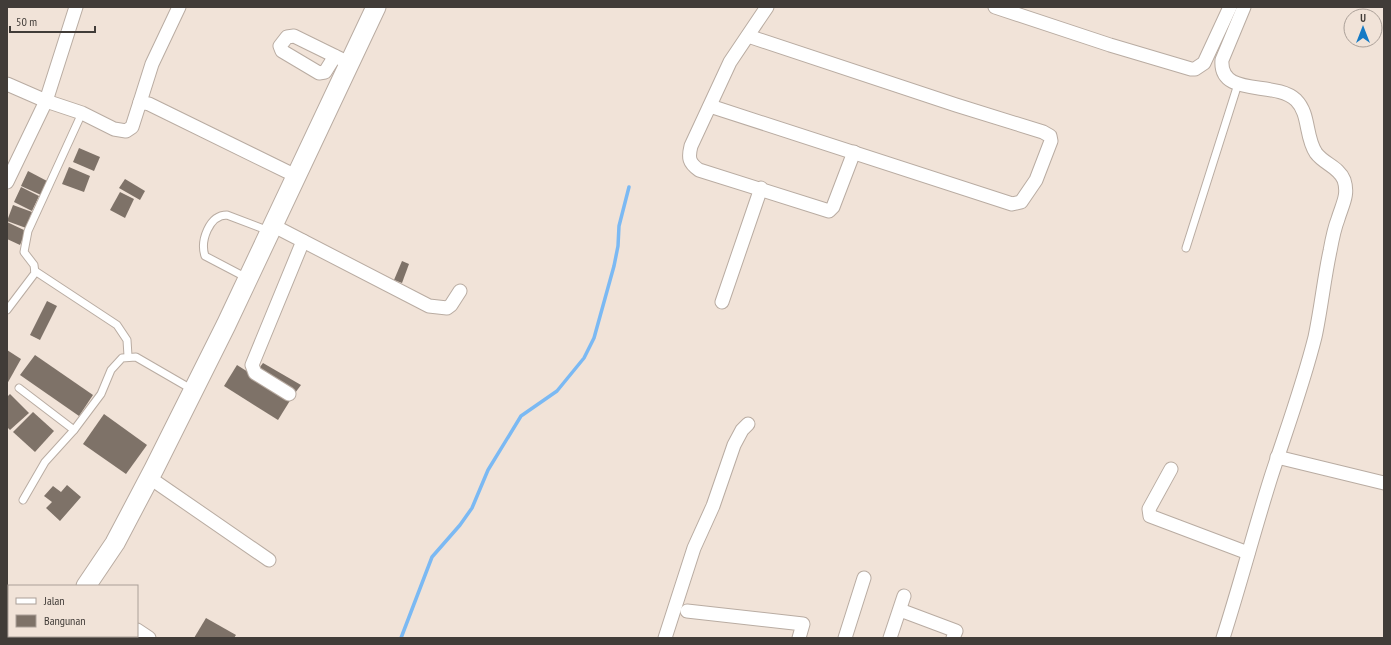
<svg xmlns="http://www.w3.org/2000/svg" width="1391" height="645" viewBox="0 0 1391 645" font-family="'PT Sans Narrow',sans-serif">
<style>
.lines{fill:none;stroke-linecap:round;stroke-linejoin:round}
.stream{stroke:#7bb9f3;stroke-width:3.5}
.building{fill:#7e7268}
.lane-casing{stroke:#b9aca2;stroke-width:9}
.street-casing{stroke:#b9aca2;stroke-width:15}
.secondary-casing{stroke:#b9aca2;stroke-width:21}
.lane{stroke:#fff;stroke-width:7}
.street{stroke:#fff;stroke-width:13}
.secondary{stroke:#fff;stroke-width:19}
</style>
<rect width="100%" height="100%" fill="#f1e3d8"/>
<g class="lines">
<path class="stream" d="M401,638L432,557L460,525L472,508L488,470L521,416L557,391L584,358L594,338L614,266L618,246L619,226L629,187"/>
</g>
<g class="building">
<path d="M79,148L100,157L94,171L73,162Z"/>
<path d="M69,167L90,176L84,192L62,184Z"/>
<path d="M28,171L47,181L41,195L21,186Z"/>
<path d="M125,179L145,191L140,200L119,188Z"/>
<path d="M21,187L39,196L32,211L14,202Z"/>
<path d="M120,192L134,199L125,218L110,210Z"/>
<path d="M13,205L32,212L26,228L7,221Z"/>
<path d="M7,222L26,231L20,245L7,239Z"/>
<path d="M402,261L409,264L402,283L394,280Z"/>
<path d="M47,301L57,306L40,340L30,335Z"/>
<path d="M7,350L21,359L7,384Z"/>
<path d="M35,355L93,395L79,416L20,375Z"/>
<path d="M263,363L301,385L295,393L257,371Z"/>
<path d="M237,365L291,399L278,420L224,386Z"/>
<path d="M10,394L29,413L10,430L7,427V397Z"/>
<path d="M33,412L54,431L35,452L13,432Z"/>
<path d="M104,414L147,445L126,474L83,444Z"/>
<path d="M67,485L81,497L60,521L46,508L52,502L44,496L53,486L61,492Z"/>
<path d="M206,618L236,635L234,638H194Z"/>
</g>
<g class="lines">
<g class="lane-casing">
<g id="lane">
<path d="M1186,248L1238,84"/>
<path d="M35,271L117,325L127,340L128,356"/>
<path d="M247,278L205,256C200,241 209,215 227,215L269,231"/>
<path d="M7,310L35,273L34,265L24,252L28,231L82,113"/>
<path d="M19,388L74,430"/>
<path d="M23,500L45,462L74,430L101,394L111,370L122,358L136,357L193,390"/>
<path d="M7,628L9,630"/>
<path d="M17,636L20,638"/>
</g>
</g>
<g class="street-casing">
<g id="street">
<path d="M767,7L730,62L691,146C688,158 689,163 699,170L829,211L833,207L854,152"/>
<path d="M995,7L1110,45L1191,69H1195L1204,63L1230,7"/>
<path d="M335,56L325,72L319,73L282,51L280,46L287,37L294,36L349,63"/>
<path d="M7,84L46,101L82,113L114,129L126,131L132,127L140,102L149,104L296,176"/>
<path d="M140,102L152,64L179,7"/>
<path d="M710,106L1012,204L1021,202L1036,180L1051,141L1050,136L1043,132L956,105L748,36"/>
<path d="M7,182L46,101L76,7"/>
<path d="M272,225L429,306L447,308L451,305L460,291"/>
<path d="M722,302L761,188"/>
<path d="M289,394L255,373L252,365L303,241"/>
<path d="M1277,457L1384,483"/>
<path d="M1171,469L1149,509L1150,516L1248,553"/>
<path d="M150,478L269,560"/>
<path d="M900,610L956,631L953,638"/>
<path d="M687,611L803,624L799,638"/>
<path d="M137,630L149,638"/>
<path d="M665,638L694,548L713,506L734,445L742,430L748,424"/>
<path d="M845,638L864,578"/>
<path d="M890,638L904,596"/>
<path d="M1223,638C1240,585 1254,531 1271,477C1286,431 1303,385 1315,337C1321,309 1324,279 1330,251C1332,240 1334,229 1338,219C1342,205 1349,195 1344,180C1339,167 1324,164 1316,153C1305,137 1310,114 1296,100C1275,80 1219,98 1222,60L1244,7"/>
</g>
</g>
<g class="secondary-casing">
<g id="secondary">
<path d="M86,586L115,543L154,469L226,325L376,7"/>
<path d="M51,638L53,636"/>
</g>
</g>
<use href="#lane" class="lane"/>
<use href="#street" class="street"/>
<use href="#secondary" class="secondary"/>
</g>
<rect width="1391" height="645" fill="none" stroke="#413c38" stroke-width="16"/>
<rect x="8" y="585" width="130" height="52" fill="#f1e3d8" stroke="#aba098"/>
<rect x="16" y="598" width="20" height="6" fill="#ffffff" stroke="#aba098"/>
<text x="44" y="605" font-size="12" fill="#413c38">Jalan</text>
<rect x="16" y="615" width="20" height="12" fill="#7e7268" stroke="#aba098"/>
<text x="44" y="625" font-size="12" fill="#413c38">Bangunan</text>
<g transform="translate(1363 28)"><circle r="19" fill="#f1e3d8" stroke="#aba098"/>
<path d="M0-3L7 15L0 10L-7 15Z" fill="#147ac5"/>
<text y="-6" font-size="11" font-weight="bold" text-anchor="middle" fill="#413c38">U</text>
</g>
<path d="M10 26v6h85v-6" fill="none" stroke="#413c38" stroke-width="2"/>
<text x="16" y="26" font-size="12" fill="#413c38" stroke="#f1e3d8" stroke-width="3" paint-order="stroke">50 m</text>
</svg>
